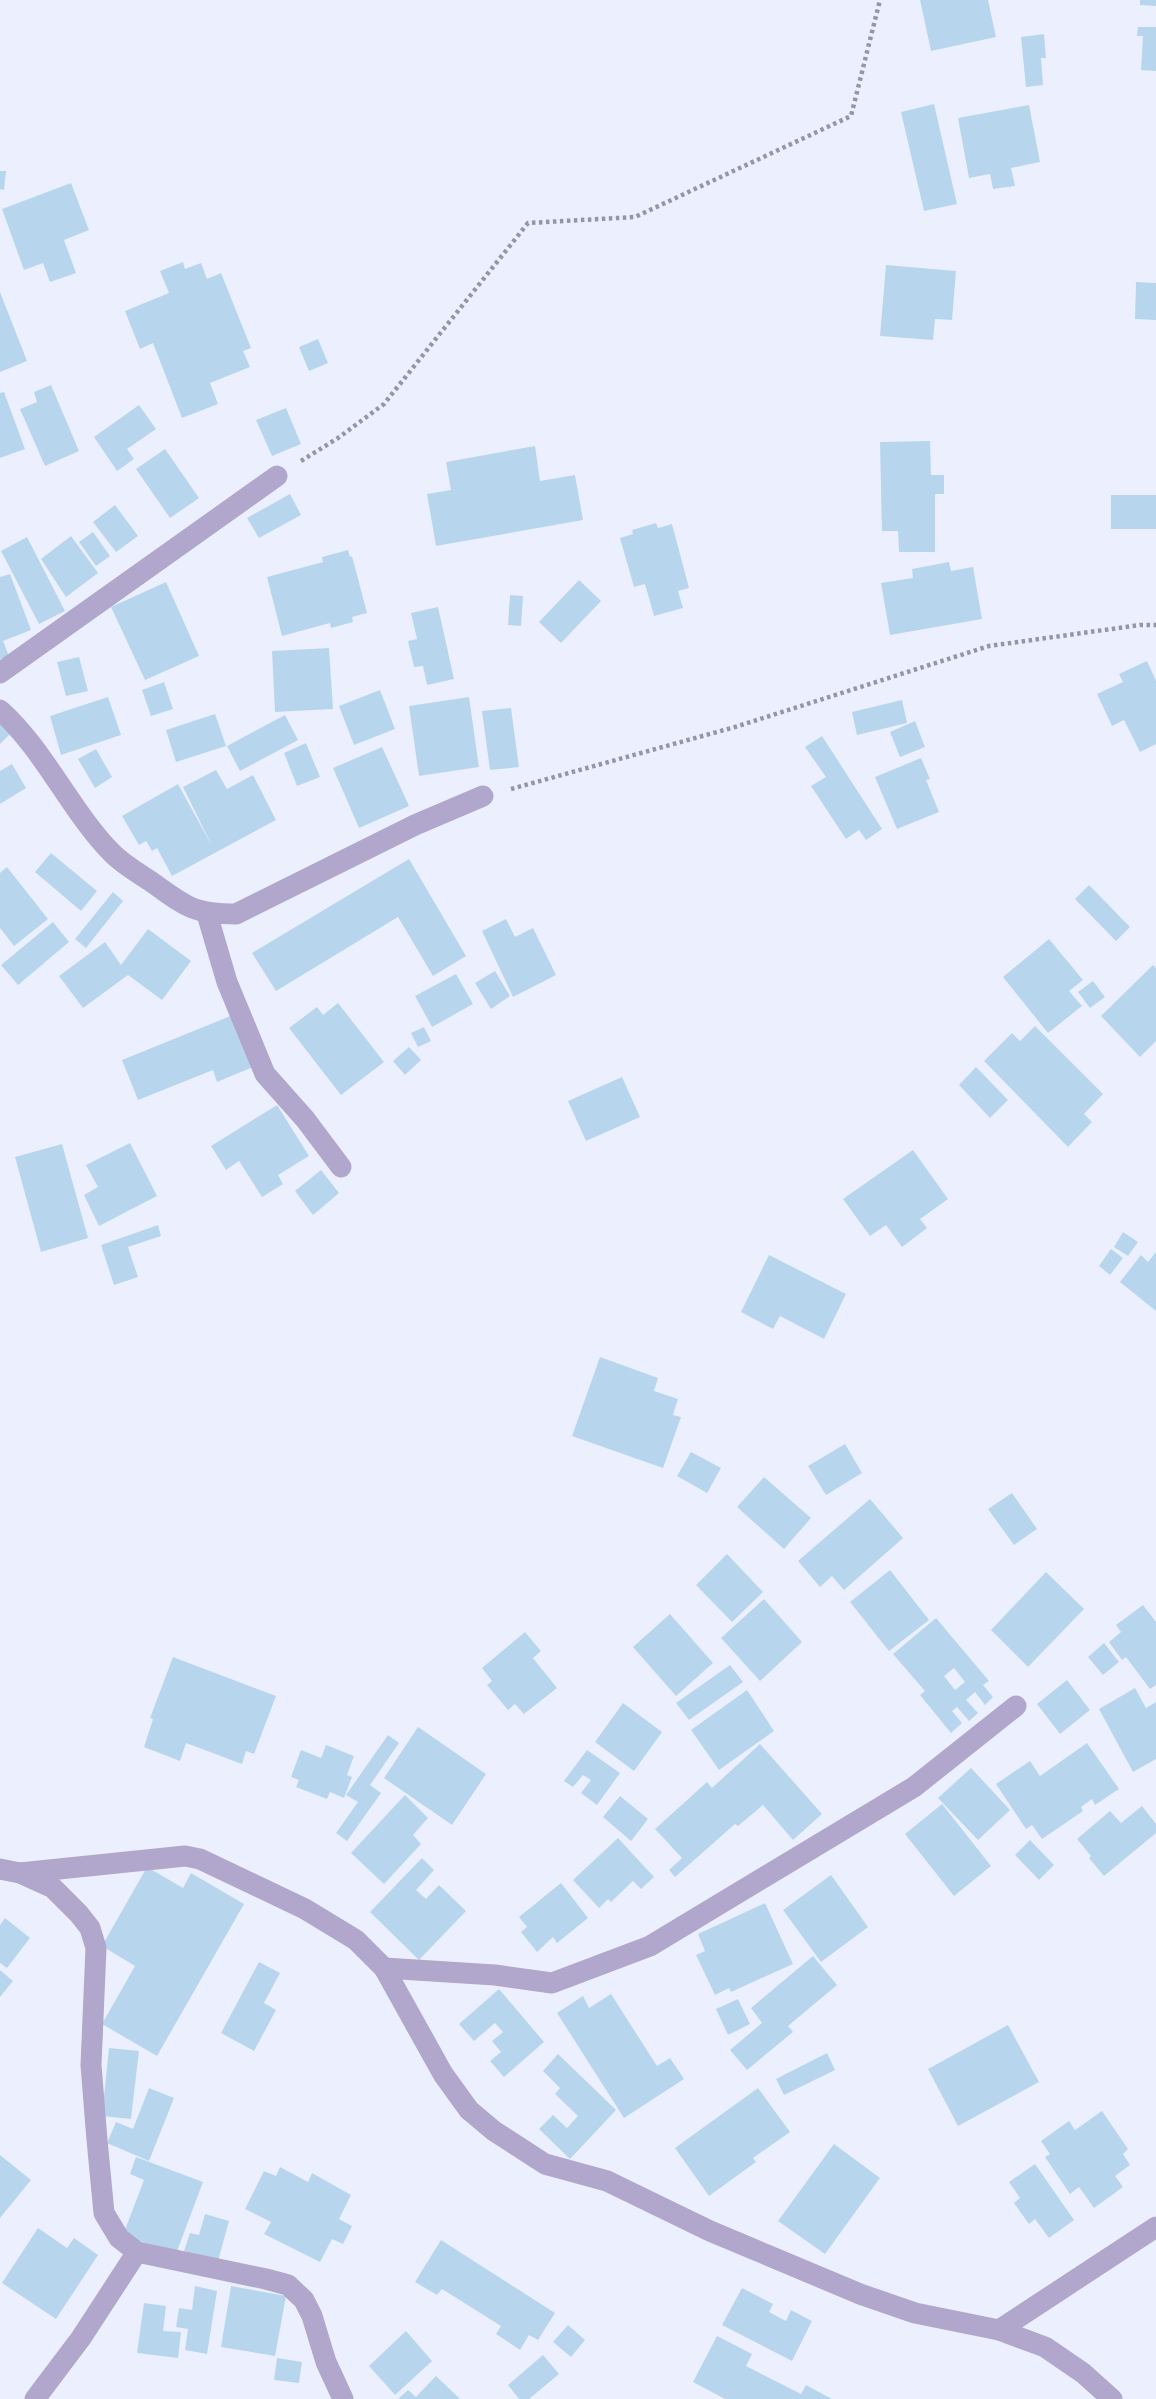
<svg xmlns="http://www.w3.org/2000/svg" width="1156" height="2399" viewBox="0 0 1156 2399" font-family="Rubik,sans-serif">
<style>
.building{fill:#b7d6ed;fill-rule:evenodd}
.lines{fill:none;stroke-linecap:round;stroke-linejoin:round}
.path{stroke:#9397a4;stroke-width:4.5;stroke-dasharray:3.5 3.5;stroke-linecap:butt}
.minor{stroke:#b1a6cb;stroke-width:21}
</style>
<rect width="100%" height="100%" fill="#ecf0fe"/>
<g class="building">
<path d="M920,0H988L996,37L931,51Z"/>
<path d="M1140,0H1156V6L1140,5Z"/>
<path d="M1138,27H1156V71L1141,70L1143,36H1137Z"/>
<path d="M1044,34L1046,58H1041L1043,85L1026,87L1021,37Z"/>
<path d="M934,104L957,204L924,211L901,112Z"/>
<path d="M1029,105L1040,162L1011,168L1015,186L993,189L990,174L969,178L958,118Z"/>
<path d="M0,171H6L4,190L0,189Z"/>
<path d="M71,183L89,230L64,240L76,273L50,282L43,263L24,270L2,209Z"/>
<path d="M183,262L185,269L201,263L207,279L221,273L251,348L243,351L250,367L210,383L218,404L182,418L153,343L140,349L125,311L169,293L160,271Z"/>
<path d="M886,265L956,271L952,320L935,319L933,340L880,336Z"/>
<path d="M1136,282L1156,283V320L1135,319Z"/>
<path d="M0,292L27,361L0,372Z"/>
<path d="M318,339L328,363L309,371L299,347Z"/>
<path d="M51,385L79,451L45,466L20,409L37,402L34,392Z"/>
<path d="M4,392L25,449L0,458V393Z"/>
<path d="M139,405L156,429L127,449L134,459L117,471L94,437Z"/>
<path d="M286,408L301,444L272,456L256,420Z"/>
<path d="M930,441L931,475H944V494H935V552H899L898,531H882L880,442Z"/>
<path d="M535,446L540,481L575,475L583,520L436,546L427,494L451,490L446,462Z"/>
<path d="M165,449L199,498L170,518L136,469Z"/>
<path d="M290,494L301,515L259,538L247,518Z"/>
<rect x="1111" y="495" width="45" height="34"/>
<path d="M115,505L138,536L116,552L93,522Z"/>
<path d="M656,523L658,528L672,524L689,588L678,591L683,608L654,616L645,584L634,587L620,538L633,534L632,530Z"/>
<path d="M93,532L110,556L96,566L79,542Z"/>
<path d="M71,536L98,573L66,597L41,559Z"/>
<path d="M27,537L65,611L39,624L1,551Z"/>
<path d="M348,550L350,557L352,556L367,613L352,617L353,622L331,628L330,623L282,636L267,577L323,562L322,557Z"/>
<path d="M949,562L951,571L973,567L982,619L890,635L881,583L913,578L912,569Z"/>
<path d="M10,574L31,630L3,641L9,656L0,659V577Z"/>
<path d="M579,580L601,601L561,643L539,622Z"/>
<path d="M166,582L199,656L145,680L111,607Z"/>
<path d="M510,595L523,596L521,626L508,625Z"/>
<path d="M438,607L454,679L427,685L423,666L414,667L408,641L417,639L411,613Z"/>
<path d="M329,648L333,709L275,712L272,651Z"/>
<path d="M79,657L88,691L66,696L57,662Z"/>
<path d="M1147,661L1156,681V744L1140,752L1124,720L1112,726L1097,694L1123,682L1119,674Z"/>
<path d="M164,682L173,709L151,716L142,690Z"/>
<path d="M380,690L395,729L354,745L339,706Z"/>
<path d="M108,697L121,735L61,755L50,716Z"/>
<path d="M469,697L479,767L419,776L409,706Z"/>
<path d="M902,700L907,723L857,735L852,712Z"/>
<path d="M511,708L519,767L490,770L482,711Z"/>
<path d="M215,714L226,746L176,762L166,730Z"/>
<path d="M285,715L298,740L240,771L227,746Z"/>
<path d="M915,721L925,747L900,757L890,732Z"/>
<path d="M0,722L11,733L0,744Z"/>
<path d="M822,736L882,829L866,840L859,830L846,839L811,786L826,777L805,747Z"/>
<path d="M306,743L320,777L297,786L284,753Z"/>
<path d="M382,747L409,806L359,828L333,768Z"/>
<path d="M96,749L112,777L95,788L78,759Z"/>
<path d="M921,758L930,779L926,780L939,812L897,829L875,777Z"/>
<path d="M12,764L26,788L0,804V771Z"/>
<path d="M216,770L227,789L253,775L276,820L172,876L157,848L152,851L146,841L139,845L122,816L178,784L212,846L183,787Z"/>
<path d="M51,853L97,891L81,911L35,872Z"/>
<path d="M409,859L466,956L433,976L398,917L276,991L252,953Z"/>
<path d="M7,867L48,919L14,946L0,928V873Z"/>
<path d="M1089,885L1130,927L1116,941L1075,899Z"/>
<path d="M113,892L123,901L86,948L75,939Z"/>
<path d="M506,919L515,937L533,928L556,975L513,997L482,931Z"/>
<path d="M53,922L69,942L18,985L1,965Z"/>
<path d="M148,929L191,961L162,1000L128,975L83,1008L59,976L105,942L121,965Z"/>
<path d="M1049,939L1083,980L1069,991L1082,1006L1048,1033L1003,977Z"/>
<path d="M1153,965L1156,968V1041L1140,1057L1101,1016Z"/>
<path d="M495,971L510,996L491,1009L475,983Z"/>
<path d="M456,974L473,1004L432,1027L415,996Z"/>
<path d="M1093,981L1105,997L1090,1008L1078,992Z"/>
<path d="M338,1003L384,1062L341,1095L289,1028L317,1007L323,1015Z"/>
<path d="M233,1015L253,1067L217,1082L213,1070L138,1100L122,1060Z"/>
<path d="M1035,1026L1103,1094L1084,1114L1092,1122L1068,1147L984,1061L1012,1033L1020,1041Z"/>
<path d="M424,1027L431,1041L418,1047L411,1033Z"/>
<path d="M409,1047L421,1060L405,1075L393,1061Z"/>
<path d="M976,1067L1008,1100L990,1118L959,1085Z"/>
<path d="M622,1077L640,1117L586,1141L568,1101Z"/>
<path d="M277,1105L309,1156L278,1175L283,1184L262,1197L239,1161L226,1170L211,1146Z"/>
<path d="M130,1143L157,1196L99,1226L84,1195L98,1187L86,1165Z"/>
<path d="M62,1144L88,1238L41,1252L15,1157Z"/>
<path d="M913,1150L948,1199L920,1219L927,1228L902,1247L886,1225L870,1236L843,1199Z"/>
<path d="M321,1170L339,1193L313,1215L295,1191Z"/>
<path d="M158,1225L161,1236L128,1247L138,1277L114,1285L101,1245Z"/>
<path d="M1123,1232L1138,1242L1128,1256L1114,1247Z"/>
<path d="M1111,1249L1123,1258L1110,1275L1099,1266Z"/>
<path d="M1156,1252V1311L1120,1282L1141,1255L1148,1262Z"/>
<path d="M769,1255L846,1294L824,1339L780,1316L773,1329L741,1312Z"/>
<path d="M600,1357L658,1378L654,1391L678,1399L673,1415L681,1417L663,1468L572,1436Z"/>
<path d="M845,1444L862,1473L826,1495L808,1466Z"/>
<path d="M691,1452L721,1468L707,1493L677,1476Z"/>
<path d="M764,1477L811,1518L784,1549L737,1507Z"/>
<path d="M1012,1493L1037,1529L1014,1545L988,1509Z"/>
<path d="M870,1499L903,1538L844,1590L832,1576L820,1587L798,1561Z"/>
<path d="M727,1554L763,1592L732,1622L696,1585Z"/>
<path d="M890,1570L929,1620L889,1651L850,1602Z"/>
<path d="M1046,1572L1084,1609L1028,1667L991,1630Z"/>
<path d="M764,1599L802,1642L760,1681L721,1638Z"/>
<path d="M1143,1605L1156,1622V1685L1150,1689L1126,1657L1122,1660L1109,1642L1121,1632L1116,1625Z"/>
<path d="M670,1614L713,1663L676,1696L633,1647Z"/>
<path d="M936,1618L989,1681L983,1685L993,1697L985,1705L975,1692L966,1700L978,1713L969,1721L957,1707L952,1711L962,1723L951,1733L920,1695L925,1691L893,1654ZM954,1668L965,1682L955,1690L944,1676Z"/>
<path d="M525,1632L541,1651L533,1658L557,1688L524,1714L515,1704L508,1710L487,1685L492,1681L482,1668Z"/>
<path d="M1104,1643L1119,1662L1103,1675L1088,1657Z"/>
<path d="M173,1657L276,1696L254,1754L246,1751L242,1764L186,1743L180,1761L144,1747L153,1719L150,1718Z"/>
<path d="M730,1665L743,1682L689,1720L676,1703Z"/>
<path d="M1067,1680L1090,1710L1060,1734L1037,1704Z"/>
<path d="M1135,1688L1146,1708L1156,1702V1759L1133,1772L1099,1709Z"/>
<path d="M747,1690L774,1731L719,1770L691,1730Z"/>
<path d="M623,1703L662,1732L634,1771L595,1742Z"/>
<path d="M418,1727L486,1774L452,1825L384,1778Z"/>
<path d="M388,1735L399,1743L370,1785L381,1793L347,1841L336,1833L358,1802L346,1795Z"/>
<path d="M1087,1743L1119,1789L1095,1805L1092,1799L1081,1807L1083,1811L1042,1839L1032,1825L1026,1829L996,1784L1030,1761L1040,1776Z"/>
<path d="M760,1744L822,1814L793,1840L763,1805L738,1826L735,1824L675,1877L669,1870L682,1858L655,1829L707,1782L712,1788Z"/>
<path d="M326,1745L354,1756L347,1775L352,1777L344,1798L330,1792L327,1799L296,1787L299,1780L291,1777L301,1750L321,1758Z"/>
<path d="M587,1750L620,1773L597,1805L581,1793L591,1780L583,1775L573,1787L564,1781Z"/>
<path d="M971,1768L1010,1810L978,1840L938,1798Z"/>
<path d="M405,1795L428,1818L413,1835L421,1844L384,1884L351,1853Z"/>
<path d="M620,1796L648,1819L631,1841L603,1817Z"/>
<path d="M942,1804L991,1866L954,1896L905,1834Z"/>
<path d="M1142,1806L1156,1824V1833L1104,1876L1089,1858L1091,1856L1077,1839L1110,1811L1121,1823Z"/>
<path d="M618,1838L654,1877L641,1889L633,1881L611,1902L608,1899L599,1908L573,1880Z"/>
<path d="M1030,1840L1054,1865L1039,1880L1015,1855Z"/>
<path d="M422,1858L434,1870L416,1890L426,1899L439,1885L466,1911L419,1960L370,1912Z"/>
<path d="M147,1867L183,1888L191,1873L244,1904L157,2056L102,2024L135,1966L102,1946Z"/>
<path d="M831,1875L868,1927L821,1962L783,1910Z"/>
<path d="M561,1883L588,1918L557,1943L553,1937L537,1952L521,1932L527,1927L519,1917Z"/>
<path d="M765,1903L793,1964L731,1992L729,1988L715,1995L696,1955L705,1951L698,1934Z"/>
<path d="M5,1918L30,1938L7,1968L0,1963V1925Z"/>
<path d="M813,1956L837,1985L788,2026L793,2032L747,2070L730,2050L762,2023L751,2008Z"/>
<path d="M259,1962L280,1973L264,2003L276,2010L254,2051L221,2033Z"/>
<path d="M0,1970L13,1981L0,1997Z"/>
<path d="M499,1989L544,2042L504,2077L490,2061L501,2052L492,2041L503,2032L495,2023L474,2041L459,2024Z"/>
<path d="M611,1994L657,2066L670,2058L684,2079L624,2118L557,2013L583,1996L589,2008Z"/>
<path d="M738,1999L750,2024L728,2035L716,2009Z"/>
<path d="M1008,2025L1039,2082L958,2126L928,2069Z"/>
<path d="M109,2048L139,2051L131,2119L102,2116Z"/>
<path d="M827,2053L835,2070L784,2095L776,2079Z"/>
<path d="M558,2054L616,2110L570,2159L539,2129L553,2115L567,2128L578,2116L555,2094L560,2088L543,2071Z"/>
<path d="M149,2088L174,2098L149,2161L107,2143L116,2122L133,2129Z"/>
<path d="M758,2088L790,2132L753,2158L756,2162L709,2196L675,2148Z"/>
<path d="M1102,2111L1128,2149L1123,2154L1130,2165L1115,2176L1123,2187L1094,2208L1079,2187L1070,2194L1045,2157L1050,2154L1041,2141L1069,2121L1075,2130Z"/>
<path d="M834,2144L880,2178L825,2254L778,2221Z"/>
<path d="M0,2155L31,2180L0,2218Z"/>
<path d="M136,2157L203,2182L176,2254L123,2235L144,2180L130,2174Z"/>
<path d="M1035,2164L1074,2220L1049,2238L1035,2219L1029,2224L1014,2203L1020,2198L1009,2182Z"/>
<path d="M280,2167L308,2182L312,2173L351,2195L339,2219L352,2226L343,2244L332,2239L320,2262L264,2234L271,2222L245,2209L264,2171L276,2176Z"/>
<path d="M205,2214L229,2221L218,2261L184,2251L190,2233L199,2235Z"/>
<path d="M38,2228L67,2248L74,2238L98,2255L56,2319L2,2283Z"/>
<path d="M441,2240L555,2313L538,2340L529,2335L520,2350L496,2334L501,2326L442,2289L437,2295L415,2282Z"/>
<path d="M195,2286L217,2291L207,2354L185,2350L188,2329L176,2327L179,2308L192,2310Z"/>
<path d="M231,2286L286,2296L275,2356L221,2347Z"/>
<path d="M742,2288L773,2304L769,2312L786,2321L791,2310L812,2321L792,2361L722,2325Z"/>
<path d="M144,2303L166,2306L163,2331L181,2332L178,2358L137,2353Z"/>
<path d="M568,2325L585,2340L571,2357L553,2342Z"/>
<path d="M406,2331L432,2361L395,2395L369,2366Z"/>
<path d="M717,2336L752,2354L746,2366L801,2394L806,2385L832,2399H725L693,2382Z"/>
<path d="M543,2355L559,2374L529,2399H519L508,2385Z"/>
<path d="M277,2358L302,2362L299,2383L274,2380Z"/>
<path d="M436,2376L460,2399H398L408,2390L416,2397Z"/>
</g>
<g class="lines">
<g class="path">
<path d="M301,461L338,438L384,404L528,223L635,217L851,116L880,0"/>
<path d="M511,789L735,727L989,646L1140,625H1156"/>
</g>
<g class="minor">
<path d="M0,673L277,476"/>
<path d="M0,710C44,749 71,812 113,854C124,865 140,874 153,883C186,907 194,914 236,914L415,825L483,796"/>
<path d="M207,914L227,982L265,1074L305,1119L341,1167"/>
<path d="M0,1869L20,1873L53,1888L79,1914L90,1928L96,1948L91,2065L97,2140L104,2213L119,2238L137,2252L266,2279L288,2285L304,2300L312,2316L326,2362L343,2399"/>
<path d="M20,1873L185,1856L200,1859L305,1909L356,1940L384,1968L443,2074L469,2110L494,2131L545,2164L607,2181L710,2231L860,2294L915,2313L999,2330L1045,2347L1083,2373L1112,2399"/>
<path d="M384,1968L495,1975L552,1983L650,1946L914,1787L1016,1706"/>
<path d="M999,2330L1156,2227"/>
<path d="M35,2399L81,2338L137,2252"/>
</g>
</g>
</svg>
